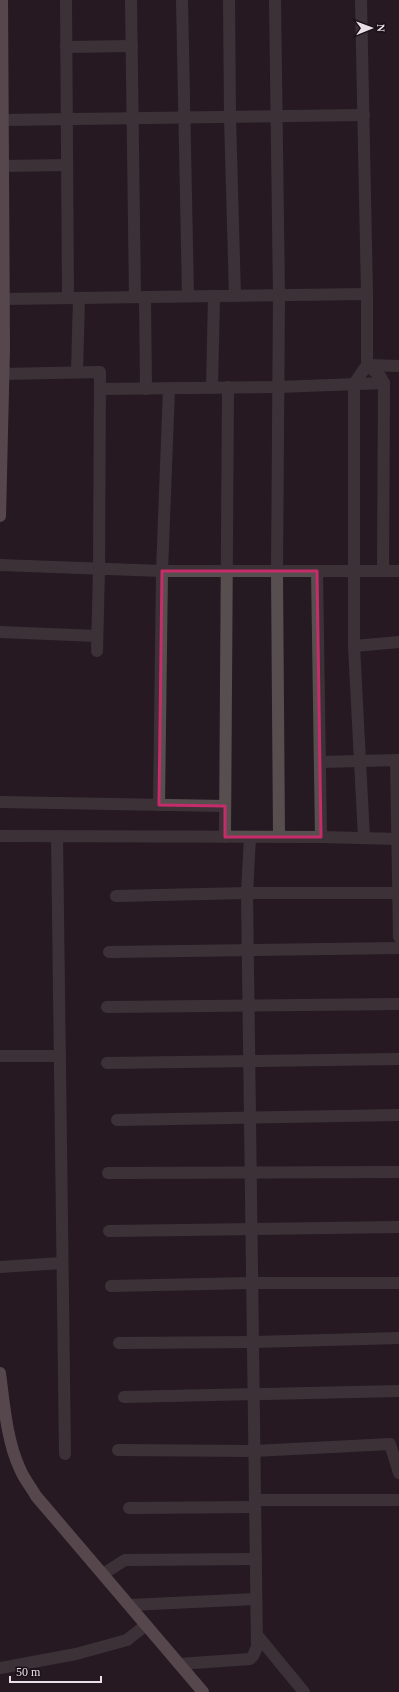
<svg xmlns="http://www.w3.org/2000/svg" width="399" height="1692" viewBox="0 0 399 1692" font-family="'Times New Roman',serif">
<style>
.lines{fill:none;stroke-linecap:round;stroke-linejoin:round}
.minor{stroke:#574f4f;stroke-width:12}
.major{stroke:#8f7f7f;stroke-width:12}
.marked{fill:none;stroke:#c62c69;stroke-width:3;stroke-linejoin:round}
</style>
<rect width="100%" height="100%" fill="#261a22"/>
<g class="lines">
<g class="minor">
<path d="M66,0L68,298"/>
<path d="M131,0L135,297"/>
<path d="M182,0L188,296"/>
<path d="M229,0L230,117L235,296"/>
<path d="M275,0L279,295L277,571L279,837"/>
<path d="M361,0L367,294V365L380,376L384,383L383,571"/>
<path d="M66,47L132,46"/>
<path d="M2,120L364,115"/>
<path d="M2,166L67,165"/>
<path d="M145,297L146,389"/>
<path d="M3,299L367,294"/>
<path d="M77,372L79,298"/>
<path d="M3,374L100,372L99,569L97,651"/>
<path d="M212,388L214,296"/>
<path d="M100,389L278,387L384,383"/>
<path d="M0,565L162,571H399"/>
<path d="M317,571L321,837"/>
<path d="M0,632L97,636"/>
<path d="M354,646L399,642"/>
<path d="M396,760L399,937"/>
<path d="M320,762L399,760"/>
<path d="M0,802L225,806"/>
<path d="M159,805L162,571L169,388"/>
<path d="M0,836L321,837L398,839"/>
<path d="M57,836L65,1454"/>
<path d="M225,837L228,387"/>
<path d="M364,838L354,646V384L367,365L399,366"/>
<path d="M116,896L247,893H399"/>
<path d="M109,952L399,948"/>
<path d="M107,1007L399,1004"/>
<path d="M0,1056H60"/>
<path d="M107,1063L399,1059"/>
<path d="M117,1120L399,1115"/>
<path d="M108,1173L399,1172"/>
<path d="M109,1231L399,1227"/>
<path d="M0,1267L62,1263"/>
<path d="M111,1286L252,1283H399"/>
<path d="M119,1343L253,1342L399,1338"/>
<path d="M124,1397L399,1391"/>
<path d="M118,1450L254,1451L390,1444L399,1473"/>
<path d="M255,1500H399"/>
<path d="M129,1508L255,1507"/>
<path d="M103,1574L125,1560L256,1559"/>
<path d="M130,1605L256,1599"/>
<path d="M257,1635L304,1692"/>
<path d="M179,1664L250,1659L253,1656L257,1647L247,893L250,837"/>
<path d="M0,1668L76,1654L127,1640L146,1625"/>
</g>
<g class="major">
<path d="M0,516L4,348L2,0"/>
<path d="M0,1373C4,1404 7,1442 20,1469C24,1479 31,1487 36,1496L203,1692"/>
</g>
</g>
<path d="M0 0H399V1692H0ZM162,571H317L321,837H225V806L159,805Z" fill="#261a22" fill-opacity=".55" fill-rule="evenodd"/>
<path class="marked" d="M162,571H317L321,837H225V806L159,805Z"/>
<g transform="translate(371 28) rotate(89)" stroke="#1d1119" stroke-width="3" paint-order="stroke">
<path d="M0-3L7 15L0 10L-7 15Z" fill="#e9e0e5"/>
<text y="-6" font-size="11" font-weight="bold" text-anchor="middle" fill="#e9e0e5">N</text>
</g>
<path d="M10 1676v6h91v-6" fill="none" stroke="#e9e0e5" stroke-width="2"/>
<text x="16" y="1676" font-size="12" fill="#e9e0e5" stroke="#1d1119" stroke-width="3" paint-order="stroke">50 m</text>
</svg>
